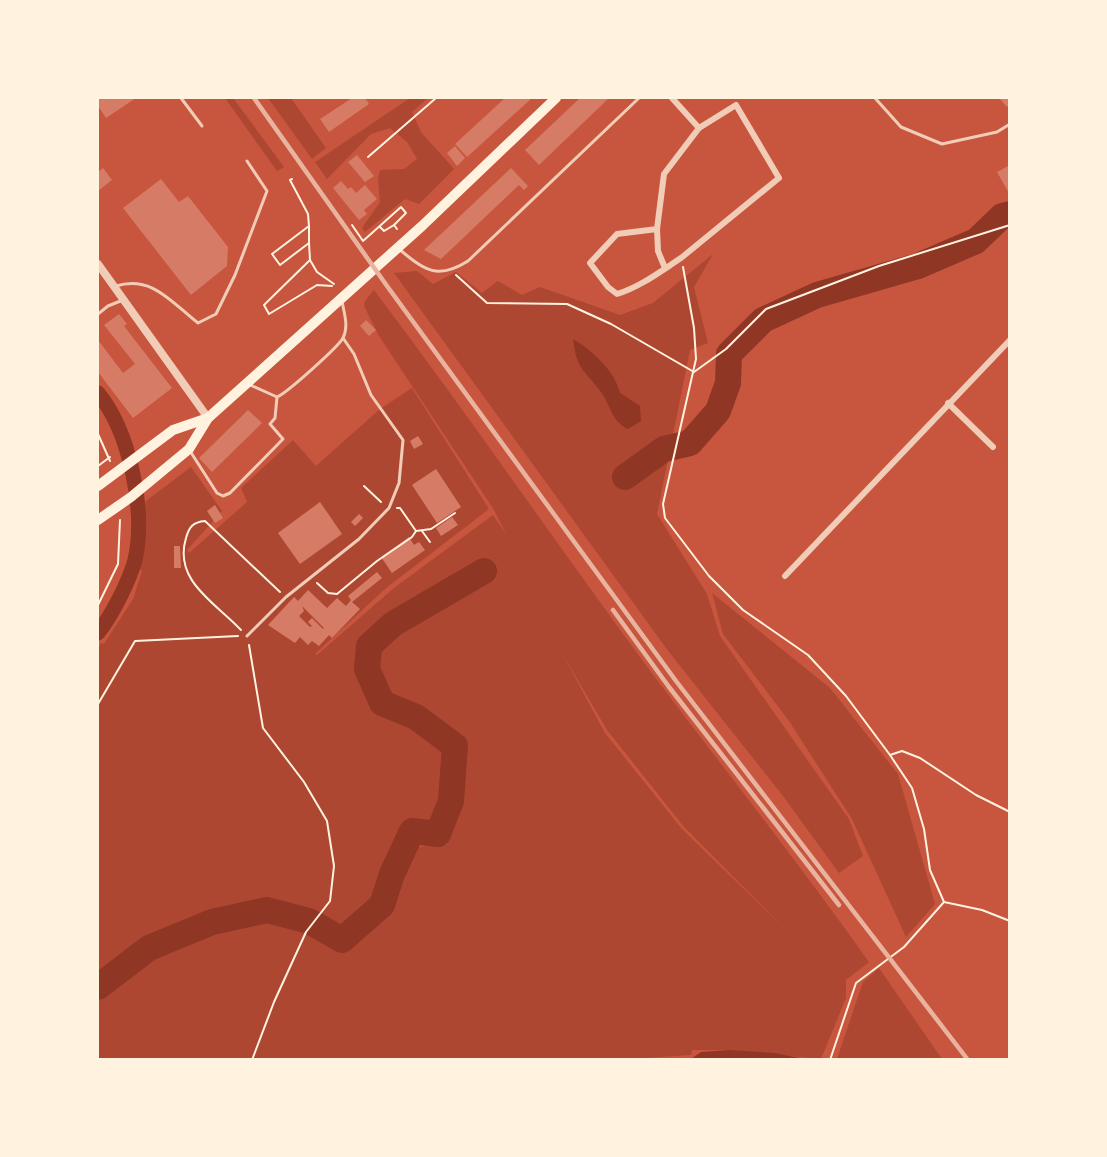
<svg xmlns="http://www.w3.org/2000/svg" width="1107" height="1157" viewBox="0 0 1107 1157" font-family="Mulish,sans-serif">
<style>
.green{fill:#ae4732;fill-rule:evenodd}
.water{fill:#8f3625}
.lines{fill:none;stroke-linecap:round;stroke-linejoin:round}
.canal{stroke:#8f3625;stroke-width:15}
.river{stroke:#8f3625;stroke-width:26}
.building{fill:#d67c66;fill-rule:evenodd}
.path{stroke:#fff3e0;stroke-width:2}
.service{stroke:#f1ccb7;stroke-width:3}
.minor{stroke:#f1ccb7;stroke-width:6}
.tertiary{stroke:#f1ccb7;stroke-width:8}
.primary{stroke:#fff3e0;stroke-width:10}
.rail{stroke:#e9b49f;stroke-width:4.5}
</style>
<rect width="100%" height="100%" fill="#c8553d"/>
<g class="green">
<path d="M225,98H233L284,167L277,171Z"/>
<path d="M268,98H291L326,148L312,159Z"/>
<path d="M410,98H428L412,112L421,132L454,169L419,204L405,199L365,232L362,228L380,202L378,178L380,170L404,169L417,159L407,142L390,128L371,134L327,179L315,162Z"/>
<path d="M713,254L694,287L708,343L690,350L657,514L707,594L720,636L849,819L863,856L839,873L783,796L669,652L394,273L417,271L433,284L456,272L482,293L498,281L522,295L540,287L620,315L653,303Z"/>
<path d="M374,290C469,416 558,546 651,672C724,769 799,863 869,962L846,980V998L821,1059L730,1050H692L691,1055L615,1060L98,1059V648L101,643L104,644L133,599L142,571L139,569L146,526L143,513L146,501L191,467L222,511L187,550L189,553L247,502L241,488L293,440L316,466L380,409L412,388L489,509L386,588L315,654L317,655L394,588L493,515L506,534L494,510L379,336L364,306L365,301ZM563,655L607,730L684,827L784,928L682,829L605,733ZM439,722L454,729L463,779L458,820L440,845L417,847L406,859L400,892L365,936L359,921L378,906L388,871L410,829L436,828L448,800L449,752L437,738L441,732Z"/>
<path d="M712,593L830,688L898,774L935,904L906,937L852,819L789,721L723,634Z"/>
<path d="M879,968L942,1059H837L863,982Z"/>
</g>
<g class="water">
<path d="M573,339C592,350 615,371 620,393L640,406L641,421L628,429C611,421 611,406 601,392C584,369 577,371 573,339Z"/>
<path d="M730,1050L774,1053L805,1059H691L701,1052Z"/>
</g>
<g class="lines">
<path class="canal" d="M98,393C130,432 146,511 135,560C129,582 112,615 98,633"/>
<g class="river">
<path d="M625,477L664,449L690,443L718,411L728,383L729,354L763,320L817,295L918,266L976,241L1002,216L1010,214"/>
<path d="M98,987L149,948L212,922L267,910L309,921L342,940L382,905L392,874L412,831L438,834L451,801L455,746L416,717L382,703L367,669L369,646L393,624L484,571"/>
</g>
</g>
<g class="building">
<path d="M99,98H136L106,118L98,106Z"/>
<path d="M352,98H365L369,104L329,132L320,119Z"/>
<path d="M505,98H532L467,157L455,144Z"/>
<path d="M580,98H609L539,165L525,150Z"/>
<path d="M999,98H1010V105L1007,107Z"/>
<path d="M455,146L465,158L457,166L447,153Z"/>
<path d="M357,155L374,176L365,182L348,162Z"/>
<path d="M1010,165V195L997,172Z"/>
<path d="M103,168L112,180L98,191V172Z"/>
<path d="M511,168L528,186L524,190L519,185L441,259L424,250Z"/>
<path d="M161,179L179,202L188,196L228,247L227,266L191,295L123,208Z"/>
<path d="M341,181L348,189L351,187L356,193L365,185L377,199L364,210L367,214L359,220L333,188Z"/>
<path d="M119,314L127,324L124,326L172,388L133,418L98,372V340L123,373L135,364L104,325Z"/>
<path d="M366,320L376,330L369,336L360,326Z"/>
<path d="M248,410L262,423L212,472L199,458Z"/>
<path d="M418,436L423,444L414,449L410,441Z"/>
<path d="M436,469L461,507L437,523L412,485Z"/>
<path d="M320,502L342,534L300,564L278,533Z"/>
<path d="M215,505L223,518L215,523L207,511Z"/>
<path d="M359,514L363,518L355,526L351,522Z"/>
<path d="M452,517L458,525L441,536L436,528Z"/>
<path d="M409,537L414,545L419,542L425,550L392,573L381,557Z"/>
<path d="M174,546H180L181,568H174Z"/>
<path d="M377,572L382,578L352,602L360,609L332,638L329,635L319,646L312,641L308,645L300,637L295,643L268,625L294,597L298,601L308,590L327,608L337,598L346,606L351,600L348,596ZM302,606L324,628L323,629L312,618L308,622L312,626L310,627L299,616L304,611Z"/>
</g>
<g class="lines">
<g class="path">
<path d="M368,157L436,98"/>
<path d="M292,179L290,180L308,214L309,226L272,254L280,265L309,243L310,260L264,305L269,314L317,285L332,286"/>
<path d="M352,225L363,241L401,207L406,213L394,225"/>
<path d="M309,226V243"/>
<path d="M380,227L384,231L394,225L397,229"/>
<path d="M310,260L317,272L334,284"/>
<path d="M683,267L694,328L696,359L663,504L665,518L709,576L743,610L808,655L846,696L890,755L912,788L924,829L930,870L944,902L904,947L856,983L830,1060"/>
<path d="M456,275L487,303L567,304L611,324L694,372L726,349L766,309L879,266L1010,225"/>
<path d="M98,434L110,461"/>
<path d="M98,466L110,457"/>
<path d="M364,486L381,502"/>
<path d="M416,531L431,529L455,513"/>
<path d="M422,531L430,542"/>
<path d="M317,583L328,593L337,594L377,561L412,537L416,531L400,508H397"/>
<path d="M98,605L118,564L120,520"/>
<path d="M241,630C216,603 173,581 186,538C189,527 193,522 205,521L280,592"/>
<path d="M249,645L263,728L304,782L327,821L334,866L330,901L306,932L274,1002L252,1060"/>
<path d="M98,704L135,641L238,636"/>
<path d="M890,755L902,751L920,758L976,795L1010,812"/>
<path d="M944,902L982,910L1010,921"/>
</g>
<g class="service">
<path d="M181,98L202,126"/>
<path d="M875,98L901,127L942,144L997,132L1010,124"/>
<path d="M399,249C425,271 438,280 468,261L639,98"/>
<path d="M116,286C152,275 171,302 198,323L216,314L235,275L267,191L247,161"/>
<path d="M98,314L108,306L123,300"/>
<path d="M248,384L277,397C287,393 338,347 343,338C349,326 344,313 342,301"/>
<path d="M190,451L217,493L223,496L230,493L283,439L270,424L275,418L277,397"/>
<path d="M247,636L286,597L359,539L389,508L399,483L403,440L371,395L354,354L343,338"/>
</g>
<g class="minor">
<path d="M672,98L699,128"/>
<path d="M657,229L617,234L590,263L608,287L617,294C640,287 661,271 681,258L779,178L736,105L699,128L664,174L657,229L658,251L665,268"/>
<path d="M948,403L993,447"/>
<path d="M785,576L1010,340"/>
</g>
<path class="tertiary" d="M98,264L208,418"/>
<g class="primary">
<path d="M98,486L173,430L208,418"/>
<path d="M98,520L131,497L189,449L208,418L422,226L556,98"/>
</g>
<g class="rail">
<path d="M254,98L387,286L676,681L968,1060"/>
<path d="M613,610L669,687L839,905"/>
</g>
</g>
<rect width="1107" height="1157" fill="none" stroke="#fff3e0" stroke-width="198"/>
</svg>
